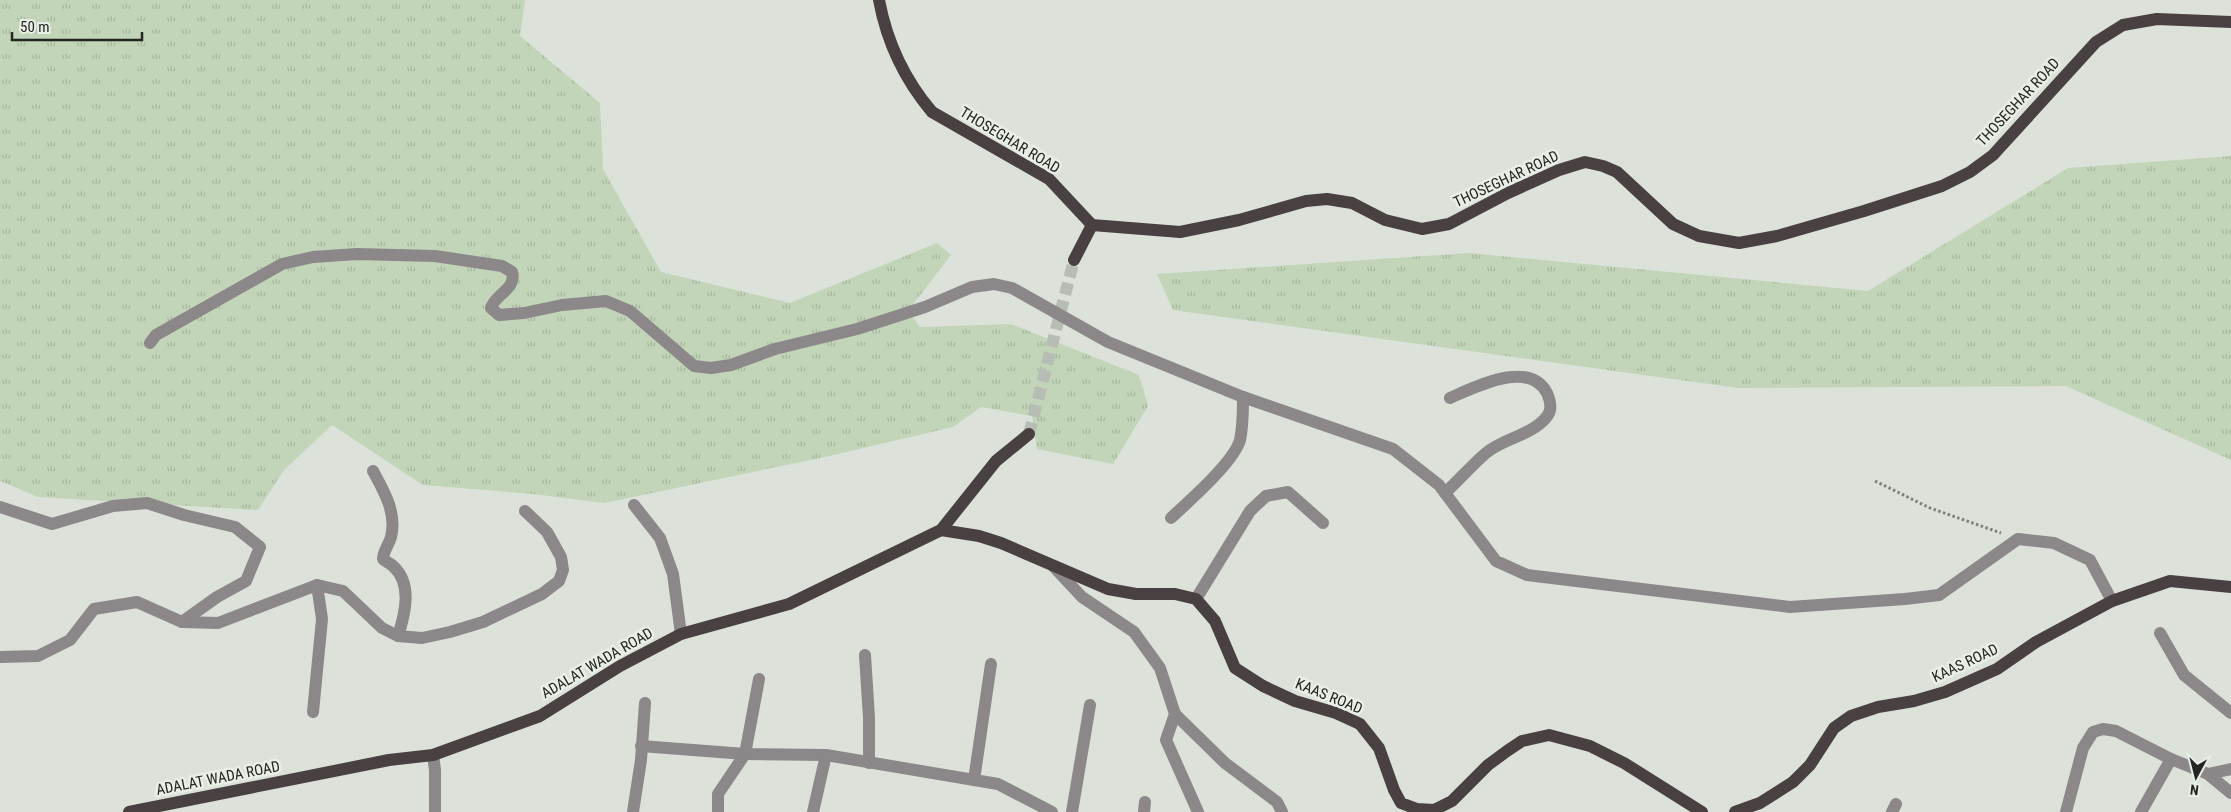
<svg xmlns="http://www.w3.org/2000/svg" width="2231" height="812" viewBox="0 0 2231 812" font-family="'Roboto Condensed',sans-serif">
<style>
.grass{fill:url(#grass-tufts)}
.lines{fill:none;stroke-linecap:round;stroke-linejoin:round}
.major-tunnel{stroke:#b7bcb4;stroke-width:12;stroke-dasharray:12 6;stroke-linecap:butt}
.path{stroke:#7d817b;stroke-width:3;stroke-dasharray:2.5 2.5;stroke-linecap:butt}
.minor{stroke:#8c8788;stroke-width:12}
.major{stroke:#484041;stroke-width:12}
.labels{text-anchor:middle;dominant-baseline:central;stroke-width:5;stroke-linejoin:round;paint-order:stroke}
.street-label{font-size:15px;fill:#232522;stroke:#e9efe6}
</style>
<defs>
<pattern id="grass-tufts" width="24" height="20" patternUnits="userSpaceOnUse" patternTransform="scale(1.25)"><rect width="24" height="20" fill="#c2d5b8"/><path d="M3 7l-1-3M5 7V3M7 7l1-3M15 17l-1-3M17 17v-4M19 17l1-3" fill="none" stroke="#a6b79e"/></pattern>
</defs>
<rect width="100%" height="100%" fill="#dce2d9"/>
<g class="grass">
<path d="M0,0H525L520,36L600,103L603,169L661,272L790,303L937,243L951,255L908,311L920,327L1011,324L1139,375L1148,406L1113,464L1037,449L1032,416L981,407L953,427L825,457L604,503L533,494L423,485L332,425L284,470L258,510L38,497L0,481Z"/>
<path d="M2231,156V460L2066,386L1738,388L1173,310L1157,274L1469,253L1868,291L2068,168Z"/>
</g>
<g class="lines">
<path class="major-tunnel" d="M1029,434L1074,260"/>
<path class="path" d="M1875,481L1930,508L2001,533"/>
<g class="minor">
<path d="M150,343L156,335L282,264L313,257L357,254L435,256L502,266L512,272C517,289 495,294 491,308L499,315L524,313L562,305L606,301L630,311L694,366L711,368L731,365L775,349L857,329L925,307L972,287L994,284L1012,288L1108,342L1243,397L1393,449L1439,485L1496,561L1527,575L1790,607L1905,599L1939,595L2018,539L2054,543L2090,560L2112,601"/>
<path d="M373,471C384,491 397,513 391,537C389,545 383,551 383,559C386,562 390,563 393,566C413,584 405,614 398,636"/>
<path d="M1445,493C1459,480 1472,465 1486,453C1504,438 1534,435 1548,415C1552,409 1550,400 1547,393C1529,359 1475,387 1450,398"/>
<path d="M634,505L660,538L673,574L681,634"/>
<path d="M0,507L52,524L113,506L147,503L184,515L235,527L260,547L246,581L217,597L182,622"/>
<path d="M1171,518C1189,501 1234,462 1240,440C1243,426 1243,411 1243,397"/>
<path d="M1053,566L1082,597L1134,632L1160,668L1175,714L1225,763L1277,802L1282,812"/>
<path d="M1196,599L1250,511L1266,496L1288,492L1323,523"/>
<path d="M2160,633L2184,675L2231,713"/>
<path d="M865,655L869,718V763"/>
<path d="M0,657L38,656L70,640L94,609L137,602L182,622L218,623L317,585L343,591L382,628L398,636L422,638L450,632L483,622L542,594L559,581L563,570L561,557L547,532L525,511"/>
<path d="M313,712L322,619L317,585"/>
<path d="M1175,714L1166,740L1198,812"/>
<path d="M641,746L745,754L826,755"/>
<path d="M433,755L435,770V812"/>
<path d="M2208,774L2231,769"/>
<path d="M974,780L991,664"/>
<path d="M633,812L641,760L645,703"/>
<path d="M718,812V794L745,754L759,679"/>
<path d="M813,812L826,755L998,784L1052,812"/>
<path d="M1072,812L1090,705"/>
<path d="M1144,812L1145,802"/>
<path d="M1892,812L1896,804"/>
<path d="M2066,812L2083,748L2093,732L2103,729L2116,731L2171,759L2208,774L2231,793"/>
<path d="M2141,812L2171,759"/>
</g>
<g class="major">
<path d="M879,0C887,43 904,79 932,112L1049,179L1092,225L1180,232L1239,220L1306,201L1327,199L1352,203L1385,220L1422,229L1449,224L1508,193L1559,170L1585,162L1603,166L1617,172L1673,224L1699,236L1739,243L1777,236L1864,211L1942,186L1970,172L1993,155L2096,42L2123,25L2157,19L2231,22"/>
<path d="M1074,260L1092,225"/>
<path d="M941,530L979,536L1001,543L1108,589L1136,594H1175L1196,599L1215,621L1235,668L1263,686L1295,701L1336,713L1360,724L1379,748L1394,790L1401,803L1417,809L1434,810L1452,801L1488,765L1507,751L1522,741L1549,735L1590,746L1624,763L1702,812"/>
<path d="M129,812L389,760L433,755L540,716L620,666L681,634L789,604L941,530L996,461L1029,434"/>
<path d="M1735,812L1760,803L1793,782L1810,765L1834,728L1851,716L1878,707L1914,701L1945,692L1997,669L2036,642L2112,601L2170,581L2231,587"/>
</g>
</g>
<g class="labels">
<g class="street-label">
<text transform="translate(2018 102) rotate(-47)">THOSEGHAR ROAD</text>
<text transform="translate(1010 140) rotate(31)">THOSEGHAR ROAD</text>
<text transform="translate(1506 179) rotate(-25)">THOSEGHAR ROAD</text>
<text transform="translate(597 663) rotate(-30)">ADALAT WADA ROAD</text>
<text transform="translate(1965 663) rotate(-25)">KAAS ROAD</text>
<text transform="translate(1329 696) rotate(22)">KAAS ROAD</text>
<text transform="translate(218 778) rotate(-11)">ADALAT WADA ROAD</text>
</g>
</g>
<g transform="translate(2196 777) rotate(187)" stroke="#e9efe6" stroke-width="4" paint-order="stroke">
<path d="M0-4L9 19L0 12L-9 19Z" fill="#232522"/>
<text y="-8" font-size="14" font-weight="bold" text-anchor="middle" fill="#232522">N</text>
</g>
<path d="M12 32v8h130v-8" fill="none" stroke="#232522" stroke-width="2.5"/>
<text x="20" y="32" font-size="15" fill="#232522" stroke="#e9efe6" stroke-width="4" paint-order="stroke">50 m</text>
</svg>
